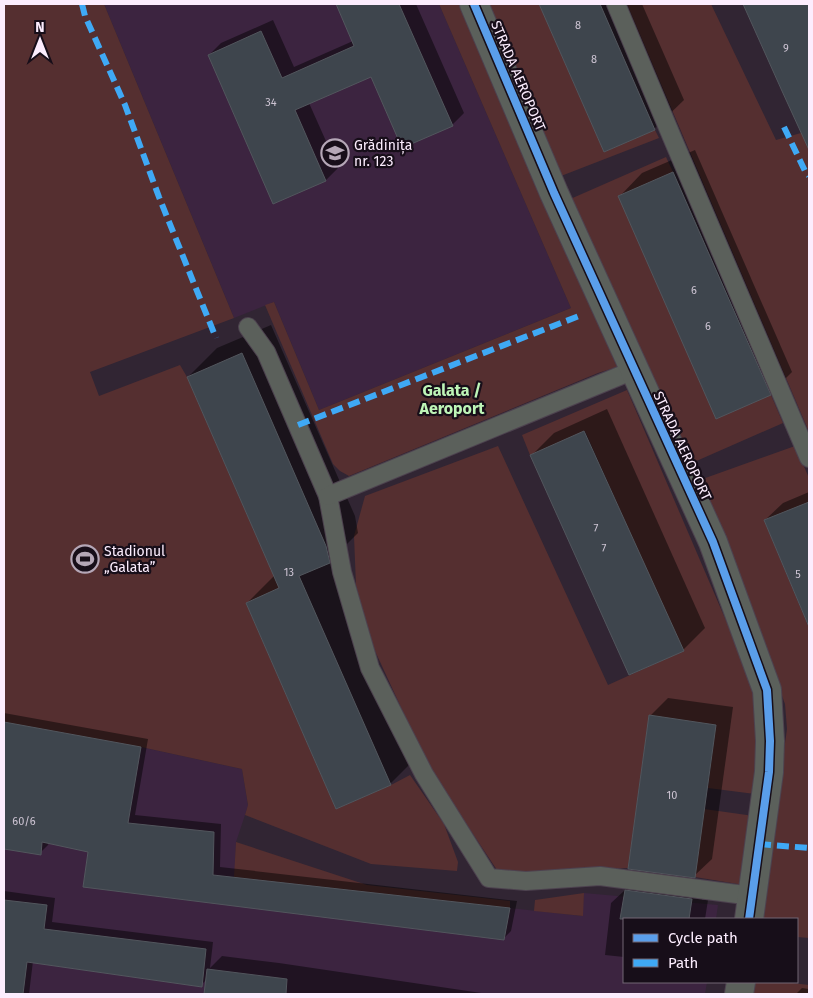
<svg xmlns="http://www.w3.org/2000/svg" width="813" height="998" viewBox="0 0 813 998" font-family="'Fira Sans',sans-serif">
<style>
.built{fill:#3c2440}
.green{fill:#552f30}
.shadow{fill:#0007}
.building{fill:#3e454d;stroke:#52565d}
.lines{fill:none;stroke-linecap:round;stroke-linejoin:round}
.service-casing{stroke:#4d424f;stroke-width:20}
.minor-casing{stroke:#4d424f;stroke-width:30}
.service{stroke:#5b605b;stroke-width:18}
.minor{stroke:#5b605b;stroke-width:28}
.quiet{stroke:#3fa9f5;stroke-width:6;stroke-dasharray:12 6;stroke-linecap:butt}
.cycleway-casing{stroke:#170e19;stroke-width:11}
.cycleway{stroke:#5a9eea;stroke-width:8}
.labels{text-anchor:middle;dominant-baseline:central;stroke-width:4.5;stroke-linejoin:round;paint-order:stroke}
.number-label{font-size:11px;fill:#ccc3d2}
.street-label{font-size:14px;fill:#fcedfe;stroke:#170e19}
.poi-label{font-size:14px;fill:#fcedfe;stroke:#170e19;text-anchor:start}
.quarter-label{font-size:16px;font-weight:bold;fill:#bef5b7;stroke:#170e19}
</style>
<rect width="100%" height="100%" fill="#312533"/>
<g class="built">
<path d="M104,4H439L571,308L319,410L274,302L234,318Z"/>
<path d="M4,722L141,747L242,769L248,806L236,842L235,877L582,916L584,893L718,905L716,919H624V982H707L705,994H4Z"/>
</g>
<g class="green">
<path d="M4,4H104L234,318L90,372L99,396L180,365L187,377L279,588L246,603L336,809L391,785L410,775L444,824L458,862L457,871L371,864L245,815L248,805L242,769L141,747L4,722Z"/>
<path d="M439,4H462L617,367L598,373L349,476L340,471L333,464L265,305L274,302L319,410L571,308Z"/>
<path d="M485,4H539L604,152L655,130L659,138L561,176Z"/>
<path d="M627,4H711L776,140L801,133L809,129V432Z"/>
<path d="M666,157L673,172L618,196L771,395L783,423L685,466L568,200Z"/>
<path d="M627,390L754,686L763,732L755,794L708,788L716,725L649,715L628,868L512,874L497,870L429,768L370,640L356,585L354,536L365,496L498,446L608,685L683,651L585,431L530,455L522,435Z"/>
<path d="M795,446L809,478V502L764,520L809,628V938L797,937V919H760L787,729L785,704L773,671L697,481Z"/>
<path d="M704,809L754,816L744,885L695,877Z"/>
<path d="M236,842L367,885L510,901V908L234,877Z"/>
<path d="M584,893L583,916L534,911L535,900Z"/>
<path d="M752,982H784L809,985V994H751Z"/>
</g>
<g class="shadow">
<path d="M337,4H416L464,113L452,125L372,75L309,103L338,168L326,180L274,203L209,55L221,43L273,20L294,67L353,41Z"/>
<path d="M540,4H642L684,100L654,129L605,151Z"/>
<path d="M745,4H809V128L802,131Z"/>
<path d="M695,150L792,372L770,394L620,196L642,173Z"/>
<path d="M271,325L355,516L358,533L333,558L419,755L390,784L247,603L275,575L188,377L217,348Z"/>
<path d="M607,409L705,628L683,650L532,455L554,433Z"/>
<path d="M809,492V625L765,520L783,503Z"/>
<path d="M668,698L733,707L712,859L694,876L650,716Z"/>
<path d="M4,713L148,739L135,815L221,824L220,867L517,901L511,931L503,939L49,842L48,845L40,853L4,848Z"/>
<path d="M638,878L704,887L702,900H708L705,919H624V957L605,955L611,903Z"/>
<path d="M4,891L55,898L52,922L213,942L210,968L222,956L279,963L488,994H206L207,979L201,985L33,961L29,994H4Z"/>
<path d="M802,988L809,989V994H796Z"/>
</g>
<g class="building">
<path d="M336,4H399L453,126L402,148L371,77L295,110L326,181L273,204L208,55L261,31L282,78L354,46Z"/>
<path d="M539,4H600L655,130L604,152Z"/>
<path d="M743,4H809V150L782,91Z"/>
<path d="M673,172L771,395L716,419L618,196Z"/>
<path d="M242,353L326,546L330,563L299,576L391,785L336,809L246,603L279,588L187,377Z"/>
<path d="M584,431L684,651L629,675L530,455Z"/>
<path d="M809,502V627L764,520Z"/>
<path d="M649,715L716,725L695,878L628,869Z"/>
<path d="M4,722L141,747L128,823L214,832L213,875L510,908L504,940L83,887L88,852L42,842L41,855L4,849Z"/>
<path d="M625,890L692,899L689,919H620Z"/>
<path d="M4,900L47,905L44,929L206,949L202,987L27,962L23,994H4Z"/>
<path d="M207,969L287,979L286,994H204Z"/>
</g>
<g class="lines">
<g class="service-casing">
<g id="service">
<path d="M616,4L674,142L809,458"/>
<path d="M248,327L266,352L328,496L342,572L370,668L424,774L489,878L526,881L600,876L752,896"/>
<path d="M328,496L634,370"/>
</g>
</g>
<g class="minor-casing">
<g id="minor">
<path d="M474,4L554,193L713,542L767,690L770,741L769,772L749,919"/>
<path d="M739,994L741,982"/>
</g>
</g>
<use href="#service" class="service"/>
<use href="#minor" class="minor"/>
<g class="quiet">
<path d="M82,4L85,16L125,105L159,197L216,338"/>
<path d="M784,127L805,171L809,176"/>
<path d="M298,425L579,316"/>
<path d="M759,844L809,848"/>
</g>
<g class="cycleway-casing">
<path id="cycleway" d="M474,4L554,193L713,542L767,690L770,741L769,772L749,919"/>
</g>
<use href="#cycleway" class="cycleway"/>
</g>
<defs>
<g id="school-ring" transform="scale(1.4375)"><circle r="9.5" fill="#170e19" stroke="#b5a7b7" stroke-width="1.5"/><path d="M0-5L7-2L0 1L-7-2ZM-4 1L0 2.5L4 1V4Q0 6-4 4Z" fill="#b5a7b7"/></g>
<g id="stadium-ring" transform="scale(1.4375)"><circle r="9.5" fill="#170e19" stroke="#b5a7b7" stroke-width="1.5"/><path d="M0-5a6.5 5 0 1 0 0 10a6.5 5 0 1 0 0-10ZM-3.5-1.8h7v3.6h-7Z" fill="#b5a7b7"/></g>
</defs>
<g fill-rule="evenodd">
<use href="#school-ring" x="335" y="153"/>
<use href="#stadium-ring" x="85" y="559"/>
</g>
<g class="labels">
<g class="number-label">
<text x="578" y="25">8</text>
<text x="786" y="48">9</text>
<text x="594" y="59">8</text>
<text x="271" y="102">34</text>
<text x="694" y="290">6</text>
<text x="708" y="326">6</text>
<text x="596" y="528">7</text>
<text x="604" y="548">7</text>
<text x="289" y="572">13</text>
<text x="798" y="574">5</text>
<text x="672" y="795">10</text>
<text x="24" y="821">60/6</text>
</g>
<g class="street-label">
<text transform="translate(518 76) rotate(67)">STRADA AEROPORT</text>
<text transform="translate(682 446) rotate(65)">STRADA AEROPORT</text>
</g>
<g class="poi-label">
<text x="354" y="145">Grădinița<tspan x="354" dy="16">nr. 123</tspan></text>
<text x="104" y="551">Stadionul<tspan x="104" dy="16">„Galata”</tspan></text>
</g>
<g class="quarter-label">
<text x="452" y="390">Galata /<tspan x="452" dy="18">Aeroport</tspan></text>
</g>
</g>
<rect width="813" height="998" fill="none" stroke="#fcedfe" stroke-width="10"/>
<rect x="623" y="918" width="175" height="65" fill="#170e19" stroke="#736775"/>
<rect x="633" y="934" width="25" height="8" fill="#5a9eea" stroke="#736775"/>
<text x="668" y="943" font-size="15" fill="#fcedfe">Cycle path</text>
<rect x="633" y="959" width="25" height="8" fill="#3fa9f5" stroke="#736775"/>
<text x="668" y="968" font-size="15" fill="#fcedfe">Path</text>
<g transform="translate(40 40)" stroke="#170e19" stroke-width="4" paint-order="stroke">
<path d="M0-4L9 19L0 12L-9 19Z" fill="#fcedfe"/>
<text y="-8" font-size="14" font-weight="bold" text-anchor="middle" fill="#fcedfe">N</text>
</g>
</svg>
